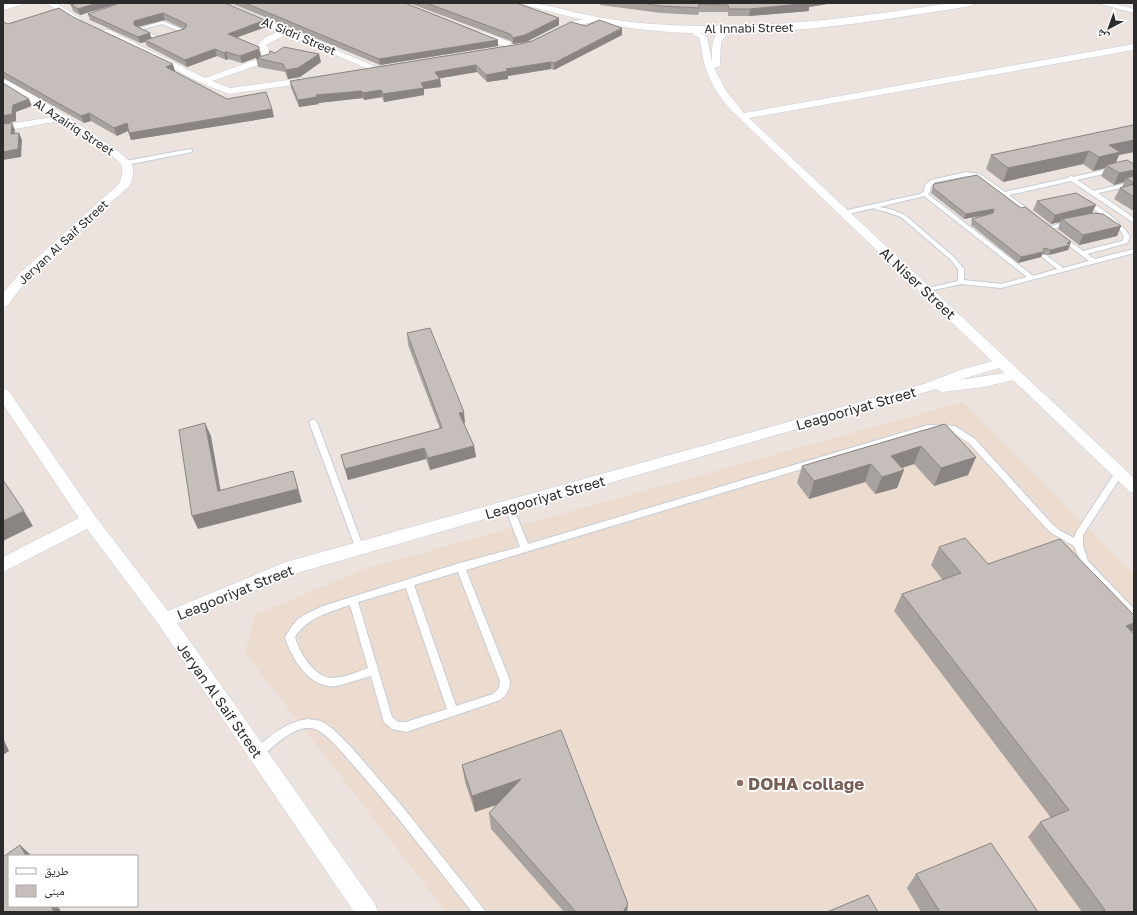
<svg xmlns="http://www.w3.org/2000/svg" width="1137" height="915" viewBox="0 0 1137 915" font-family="'Golos Text','Noto Naskh Arabic',sans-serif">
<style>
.education{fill:#ecdccf}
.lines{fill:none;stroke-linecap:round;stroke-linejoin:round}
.service-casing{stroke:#c6ccd4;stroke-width:2}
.minor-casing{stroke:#c6ccd4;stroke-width:1}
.tertiary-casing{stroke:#c6ccd4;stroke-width:1}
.service{fill:#fff;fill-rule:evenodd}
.minor{fill:#fff;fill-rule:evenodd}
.tertiary{fill:#fff;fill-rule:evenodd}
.wall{fill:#a9a3a0;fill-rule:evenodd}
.shaded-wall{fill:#8a8582}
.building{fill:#c5beba;stroke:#8a8582}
.education-dot{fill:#8d6e63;stroke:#fff;stroke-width:1.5}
.labels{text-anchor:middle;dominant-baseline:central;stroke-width:3.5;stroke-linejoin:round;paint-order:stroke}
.far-street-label{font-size:12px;fill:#2b2b2b;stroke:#fff}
.street-label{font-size:14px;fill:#2b2b2b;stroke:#fff}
.near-education-label{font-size:17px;font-weight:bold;fill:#785e54;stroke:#fff;text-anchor:start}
</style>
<rect width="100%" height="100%" fill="#ece3de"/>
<path class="education" d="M963,402L1134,574V912H446L245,653L255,615L364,569Z"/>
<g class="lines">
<g class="service-casing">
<g id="service">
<path d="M162,21L187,31V32L182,35H178V33L181,32L162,24L143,29L161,39V40L159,41L137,29Z"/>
<path d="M190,149L192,150V152L126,165L123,163L126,161Z"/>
<path d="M1134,163V167L1077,180L1094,191L1134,181V185L1098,193L1134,218V223L1071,181L1009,195L1033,213L1034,214L1031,216L976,177L967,176L935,182L931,186L930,192L928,194L1033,276L1057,269L1042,257V255H1046L1063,268L1089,261L1059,238V236H1063L1083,251L1122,241L1124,237L1121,231L1109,223L1108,222L1110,221L1084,202V200H1088L1109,214L1119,223V225L1125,229L1130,237L1127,243L1087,254L1095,259L1134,249V253L1001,288L961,284L925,292L923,291V289L958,281V269L951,260L901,217L887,212L875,209L874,208L843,215L840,213L843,211L920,194L924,191L925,185L931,180L967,172L980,174L1005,192L1068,178L1071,176L1073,177ZM924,196L1027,277L1001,284L964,280V269L955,258L905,215L890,209L879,207Z"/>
<path d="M1068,221L1071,223L1070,224L1049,230L1046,228Z"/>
<path d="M313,419L317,422L364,549L363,551L360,552L357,551L356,549L309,422Z"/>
<path d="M928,425L955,426L975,439L1052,524L1059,530L1074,538L1076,532L1116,471H1122L1123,473L1122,475L1083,535V546L1088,561L1134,609V619L1131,618L1082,565L1074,546L1053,534L1046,528L969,443L950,431H928L466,570L510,681C510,689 507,695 500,700L406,732L392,729L384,722L371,676L337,686C310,689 292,660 285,637L292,626L298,619L306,614L323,606L460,563L520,547L505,507L506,505H512L513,507L528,544ZM458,572L500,681L499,688L493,694L456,706L414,585ZM406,588L447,709L406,722H398L392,717L358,602ZM350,605L368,668C357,672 344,678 331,678C314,677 299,652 295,637C307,618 329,612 350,605Z"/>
<path d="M308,719L321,721L333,729L352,748L402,806L483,908L485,912H472C433,863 396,813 355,767C346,757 327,733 315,729C297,722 273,747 261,757L257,759L253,757L252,754L253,751C270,736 285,722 308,719Z"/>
</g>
</g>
<g class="minor-casing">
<g id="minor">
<path d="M46,3H56L81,19L80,21H74Z"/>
<path d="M216,3H227L383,70L378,73L375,72L287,34L266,45L272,56L270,61L212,81L230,88L309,77L314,80L312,82L229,94L201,83L102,32L103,30H109L205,78L263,57L258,44L266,37L279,31Z"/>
<path d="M1097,3H1111L1134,9V13Z"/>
<path d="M594,17L598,19L597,21L572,27L557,34L553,31L566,23Z"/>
<path d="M690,26L707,37L712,61C712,47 711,32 727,27L731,30L721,42L720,66L714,68L726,91L744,113L1134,44V50L749,118L1134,478V493L1129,491L1013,380L984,387L942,392L936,389L290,575L177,623L375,904L378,912H354L159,625L87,529L3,572V557L79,518L3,404V388L8,390L95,516L168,611L286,562L924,384L960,370L992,361L733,112C720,98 709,82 704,63C702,55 702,47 699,38L686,29ZM999,368L1005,373L959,380Z"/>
<path d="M480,31L510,42L514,49L513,51H507L504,46L477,36V32Z"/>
<path d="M3,79C16,82 126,153 131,163C135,170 133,180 129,186L28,279L7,306L3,307V293L20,273L120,183C121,177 124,170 121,165C115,153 73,130 60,121L3,131V125L52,117L3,86Z"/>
</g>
</g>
<g class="tertiary-casing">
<g id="tertiary">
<path d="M22,3L21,5L3,10V4Z"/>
<path d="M524,3C545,3 563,10 583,14C601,18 621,21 640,23C745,32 848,19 951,3H975L970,6C861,24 749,42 638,29C600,25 563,15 525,5Z"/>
</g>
</g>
<use href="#service" class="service"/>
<use href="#minor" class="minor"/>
<use href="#tertiary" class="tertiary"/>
</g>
<g class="wall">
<path d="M66,3H119L80,15L73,11L71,5Z"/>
<path d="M120,3L265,20L266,27L237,37L259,49L261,56L242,63L228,59L226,60L217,56L187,67L147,46L145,42L140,43L90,20L88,14ZM165,20L184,29L152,38L138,27Z"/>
<path d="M231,3H405L498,40V46L380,65Z"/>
<path d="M409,3H516L559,25L526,42L513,44L511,41Z"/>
<path d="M600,3H833L809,7V11L749,16H728V12H699L698,15L661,13L600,5Z"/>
<path d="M73,17L175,71V72L227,99L272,109L274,117L131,140L128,131L117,136L91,121L84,123L3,78V22L8,24Z"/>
<path d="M586,26L622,35L554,70L551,69L508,76V79L487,82L477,72L440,78L441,87L424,89V95L384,102L382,97L364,100L363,98L318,103L319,104L299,107L291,88L290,81L520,44Z"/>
<path d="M275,53L321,62L300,77L288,79L285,72L258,67L256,58Z"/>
<path d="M1134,126V152L1119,155L1116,163L1134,164V210H1132L1114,199L1120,188L1122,187L1124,182L1114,185L1101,176L1105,168L1093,171L1083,164L1003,182L986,169L991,155Z"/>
<path d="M977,175L1070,245L1068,250L1049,255L1042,254L1041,257L1018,263L971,225L972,219L989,214L964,219L931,193L934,184Z"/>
<path d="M1037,201L1092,213L1121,226L1117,236L1079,245L1058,229L1060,222L1051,224L1033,210Z"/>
<path d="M407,333L465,423H464L474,446L476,457L430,470L426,459L348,480L341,455L440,429L408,345Z"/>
<path d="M945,424L976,457L968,475L934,486L914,464L902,468L897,488L875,494L865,482L809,499L797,483L802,466Z"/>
<path d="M939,547L1134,615V629L1132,632L1134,912H1082L1028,837L1040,822L1051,818L894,611L902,594L943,580L931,565Z"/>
<path d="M462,765L627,912H564L491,829L489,813L497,805L475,812L465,782Z"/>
<path d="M916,874L1038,912H921L907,888Z"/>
</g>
<g class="shaded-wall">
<path d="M97,3H119L80,15L78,9Z"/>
<path d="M805,3H833L809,7V11L749,16L750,9Z"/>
<path d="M849,3H858L849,4Z"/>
<path d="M163,13L165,20L136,27L134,25V21Z"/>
<path d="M559,18V25L526,42L513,44V38Z"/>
<path d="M265,20L266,27L230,40L228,34Z"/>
<path d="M622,28V35L554,70V63Z"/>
<path d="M150,33L152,40H145V42L140,43L138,37Z"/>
<path d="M498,40V46L380,65L379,59Z"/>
<path d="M215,49L217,56L187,67L185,60Z"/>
<path d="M259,49L261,56L242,63L240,56Z"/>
<path d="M226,52L228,59L226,60L224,53Z"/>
<path d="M319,54L321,62L300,77L288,79L286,70Z"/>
<path d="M551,62V69L508,76V79L487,82L486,75L506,69Z"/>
<path d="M173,64L175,71L168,74L166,67Z"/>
<path d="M476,65L477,72L436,79L435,72Z"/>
<path d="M440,79L441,87L424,89V95L384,102L383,94L421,83Z"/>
<path d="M381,90L382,97L364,100L363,93Z"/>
<path d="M362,91L363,98L318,103L319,104L299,107L298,100L316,95Z"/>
<path d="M29,99L32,106L16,112V121L3,125V116L13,105Z"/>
<path d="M272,109L274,117L131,140L129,133Z"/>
<path d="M89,113L91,121L84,123L81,116Z"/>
<path d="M12,123L15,130L14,142L11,134Z"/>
<path d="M127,123L130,130L117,136L114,128Z"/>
<path d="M19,133L22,140L21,157L3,160V152Z"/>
<path d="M1134,140V152L1119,155L1114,166L1106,165L1105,168L1093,171L1099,157L1109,145Z"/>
<path d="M1089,151L1083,164L1003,182L1008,168Z"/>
<path d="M1134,170V180L1126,178L1124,182L1114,185L1119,173Z"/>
<path d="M1096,205L1091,215L1062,219L1060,222L1051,224L1055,215Z"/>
<path d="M994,209L992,214L964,219L966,214Z"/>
<path d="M1121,226L1117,236L1079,245L1083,235Z"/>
<path d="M1071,242L1068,250L1049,255L1051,250L1067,243Z"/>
<path d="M1043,252L1041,257L1018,263L1021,257Z"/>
<path d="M464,412L465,423L461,424L459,413Z"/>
<path d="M205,423L211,436L223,504L218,491Z"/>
<path d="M474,446L476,457L430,470L428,458Z"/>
<path d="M921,446L914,464L885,473L891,456Z"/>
<path d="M424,448L426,459L348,480L345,469Z"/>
<path d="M976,457L968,475L934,486L941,468Z"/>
<path d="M871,464L865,482L809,499L814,481Z"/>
<path d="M904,470L897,488L875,494L882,477Z"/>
<path d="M293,471L302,502L198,529L192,516Z"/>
<path d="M24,511L33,526L3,541V521Z"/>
<path d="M1134,623V629L1127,638L1126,626Z"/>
<path d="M3,738L9,751L3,755Z"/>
<path d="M521,779L522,796L475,812L472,796Z"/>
<path d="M20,845L32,856H26Z"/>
<path d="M628,904L627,912H623Z"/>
<path d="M51,906H58L61,912H54Z"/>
</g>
<g class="building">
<path d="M77,3H97L78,9L71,5Z"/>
<path d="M120,3H225L265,20L228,34L259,47V49L240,56L226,52L224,53L215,49L185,60L145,40L184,29L186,27V24L163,13L134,21V25L150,33L138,37L88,14Z"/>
<path d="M245,3H405L498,40L379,59Z"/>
<path d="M426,3H516L559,18L525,35L513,38L510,34Z"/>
<path d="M641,3H810L750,9H729L728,5L699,4V8L661,6Z"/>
<path d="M59,8L73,17L173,64L166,67L227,99L266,92L272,109L129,133L127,123L114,128L89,113L81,116L3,72V22L8,24Z"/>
<path d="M599,20L622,28L554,63L551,62L506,69L508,71L486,75L476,65L435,72L440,79L421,83L424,88L383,94L381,90L363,93L362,91L316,95L317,97L298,100L290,81L520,44L532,41L571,22L586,26Z"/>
<path d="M284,47L319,54L298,68L286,70L283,64L256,58L269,54L270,51L275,53Z"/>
<path d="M3,83L29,99L13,105L12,114L3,116Z"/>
<path d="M12,123L11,134L19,133L18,149L3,152V124Z"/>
<path d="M1133,125L1134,126V140L1109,145L1120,152L1099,157L1089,151L1008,168L991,155Z"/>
<path d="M1127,160L1134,164V170L1119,173L1106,165Z"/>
<path d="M977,175L1021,208L1025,207L1071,242L1067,243L1070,245L1051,250L1044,248L1043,252L1021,257L972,219L993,213L994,209L966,214L933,188L934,184Z"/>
<path d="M1134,176V183L1126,178Z"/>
<path d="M1134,184V197L1120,188Z"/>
<path d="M1076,193L1096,205L1055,215L1037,201Z"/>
<path d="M1093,213L1103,214L1121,226L1083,235L1062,219Z"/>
<path d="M430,328L464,412L459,413L474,446L428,458L424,448L345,469L341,455L442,428L407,333Z"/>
<path d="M205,423L218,491L293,471L298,489L192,516L179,430Z"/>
<path d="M945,424L976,457L941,468L921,446L891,456L904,470L882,477L871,464L814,481L802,466Z"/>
<path d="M3,480L24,511L3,521Z"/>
<path d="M965,538L988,564L1060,539L1134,615V623L1126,626L1134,634V912H1100L1105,910L1040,822L1069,810L902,594L961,573L939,547Z"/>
<path d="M561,730L628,904L623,912H576L489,813L521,779L472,796L462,765Z"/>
<path d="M991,843L1038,912H940L916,874Z"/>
<path d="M20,845L26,856H9V906H51L54,912H3V857Z"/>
<path d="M868,895L878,912H827Z"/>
</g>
<circle class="education-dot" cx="740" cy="783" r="4"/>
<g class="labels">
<g class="far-street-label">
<text transform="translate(749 28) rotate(-1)">Al Innabi Street</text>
<text transform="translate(299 36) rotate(23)">Al Sidri Street</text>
<text transform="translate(74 127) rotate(33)">Al Azairiq Street</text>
<text transform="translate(63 242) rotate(-43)">Jeryan Al Saif Street</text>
</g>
<g class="street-label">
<text transform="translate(918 283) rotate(43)">Al Niser Street</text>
<text transform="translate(856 408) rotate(-16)">Leagooriyat Street</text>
<text transform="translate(545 497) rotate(-16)">Leagooriyat Street</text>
<text transform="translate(235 592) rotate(-22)">Leagooriyat Street</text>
<text transform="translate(220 700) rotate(55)">Jeryan Al Saif Street</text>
</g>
<g class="near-education-label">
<text x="748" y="783">DOHA collage</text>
</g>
</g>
<rect width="1137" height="915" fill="none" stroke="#2b2b2b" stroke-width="8"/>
<rect x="8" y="855" width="130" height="52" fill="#ffffff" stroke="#aaaaaa"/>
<rect x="16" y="868" width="20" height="6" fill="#ffffff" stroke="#aaaaaa"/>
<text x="44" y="875" font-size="12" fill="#2b2b2b">طريق</text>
<rect x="16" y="885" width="20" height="12" fill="#c5beba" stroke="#aaaaaa"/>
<text x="44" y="895" font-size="12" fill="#2b2b2b">مبنى</text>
<g transform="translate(1109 28) rotate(221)" stroke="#ffffff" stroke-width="3" paint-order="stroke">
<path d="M0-3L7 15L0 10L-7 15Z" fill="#2b2b2b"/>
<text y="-6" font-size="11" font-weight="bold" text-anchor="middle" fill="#2b2b2b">ش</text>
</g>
</svg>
